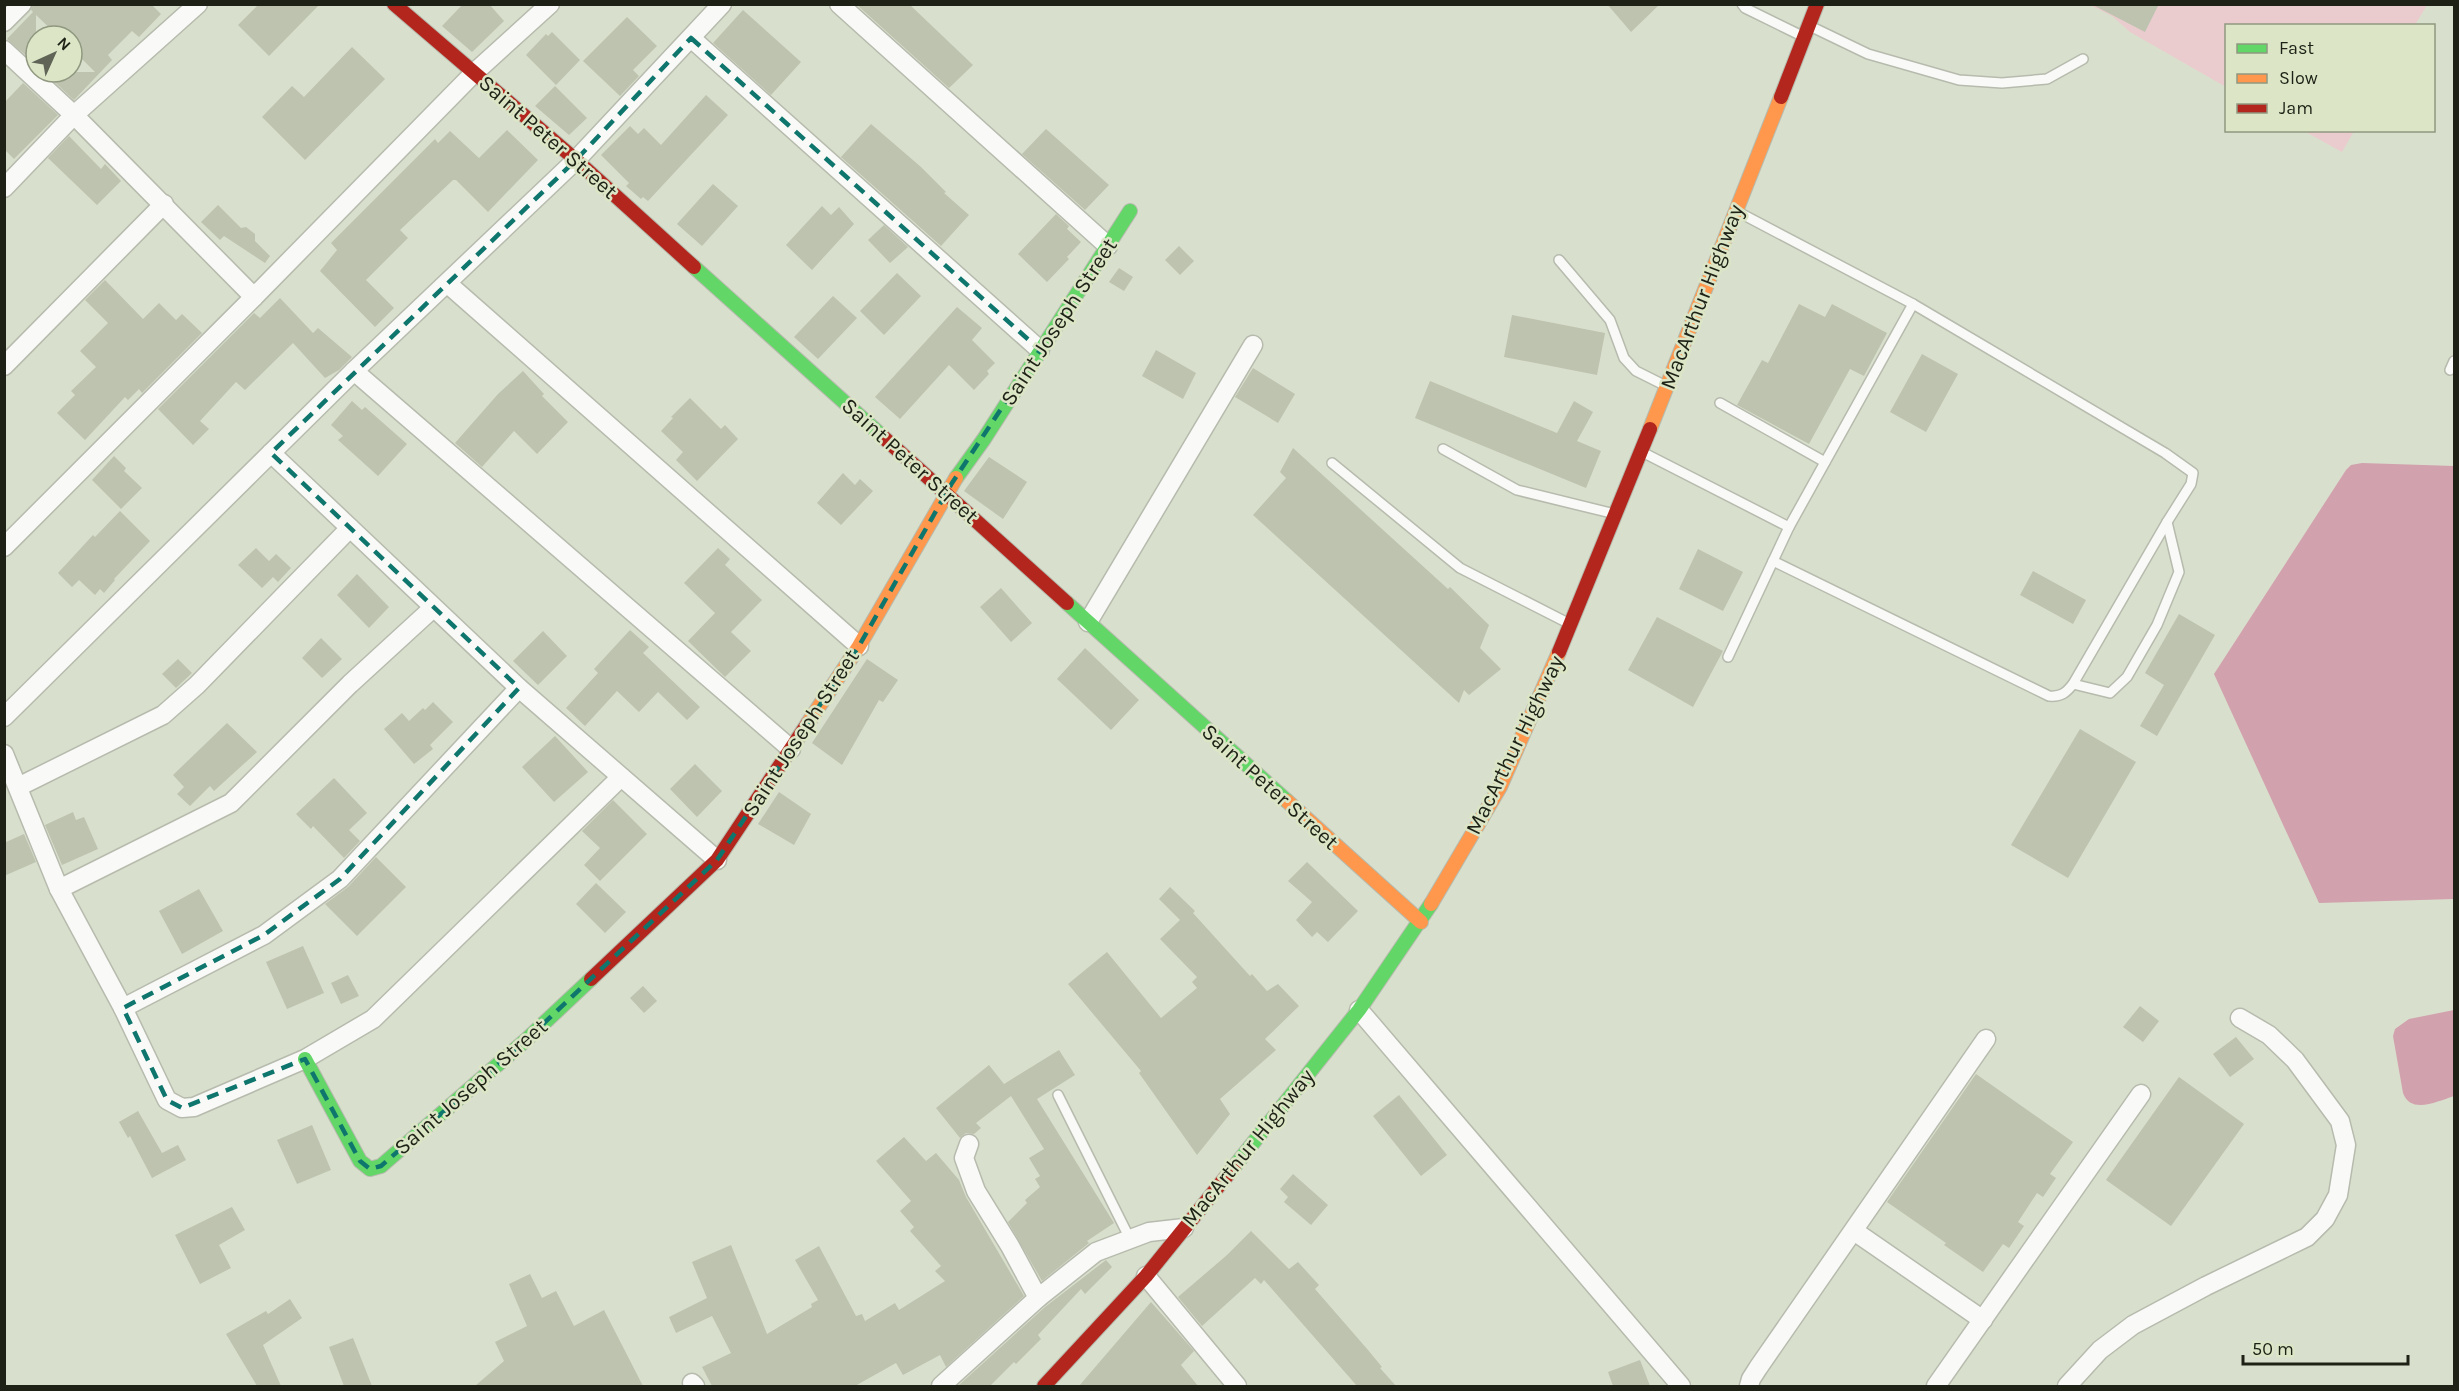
<svg xmlns="http://www.w3.org/2000/svg" width="2459" height="1391" viewBox="0 0 2459 1391" font-family="Karla,sans-serif">
<style>
.green{fill:#eaccce}
.water{fill:#d1a1ad}
.building{fill:#bdc3ae}
.lines{fill:none;stroke-linecap:round;stroke-linejoin:round}
.lane-casing{stroke:#b6bbad;stroke-width:12}
.street-casing{stroke:#b6bbad;stroke-width:21}
.fast-casing{stroke:#b6bbad;stroke-width:16}
.slow-casing{stroke:#b6bbad;stroke-width:16}
.jam-casing{stroke:#b6bbad;stroke-width:16}
.lane{stroke:#f9faf8;stroke-width:9}
.street{stroke:#f9faf8;stroke-width:18}
.fast{stroke:#63d668;stroke-width:14}
.slow{stroke:#ff974d;stroke-width:14}
.jam{stroke:#b3261e;stroke-width:14}
.marked{fill:none;stroke:#0f766e;stroke-width:4.5;stroke-dasharray:12 8;stroke-linejoin:round}
.labels{text-anchor:middle;dominant-baseline:central;stroke-width:5;stroke-linejoin:round;paint-order:stroke}
.street-label{font-size:22px;fill:#1e2216;stroke:#dce6c6}
</style>
<rect width="100%" height="100%" fill="#d9dfcd"/>
<g class="green">
<path d="M2090,5H2427L2415,25L2226,26V87L2130,32L2112,16Z"/>
<path d="M2304,131L2354,130V131L2342,152Z"/>
</g>
<g class="water">
<path d="M2362,463L2454,466V899L2319,903L2214,674L2346,470L2351,465Z"/>
<path d="M2454,1010V1096C2438,1101 2411,1115 2403,1093L2393,1036L2395,1029L2409,1019Z"/>
</g>
<g class="building">
<path d="M33,4H151L161,14L139,37L132,31L108,55L112,60L74,100L44,72H95L72,49V36H58L36,15V64L7,39L33,12L31,10Z"/>
<path d="M259,4H320L269,56L238,25Z"/>
<path d="M463,4H489L504,21L472,52L442,26Z"/>
<path d="M856,4H909L973,65L949,88Z"/>
<path d="M1607,4H1660L1631,32Z"/>
<path d="M2091,4H2159L2145,32Z"/>
<path d="M743,10L801,62L771,95L713,43Z"/>
<path d="M627,17L657,46L633,70L639,76L620,96L583,61Z"/>
<path d="M552,32L580,60L556,85L526,55L546,34L548,36Z"/>
<path d="M352,47L385,79L305,160L262,117L292,86L304,97Z"/>
<path d="M23,83L58,115L14,159L4,149V103Z"/>
<path d="M555,86L587,118L569,135L535,106Z"/>
<path d="M706,95L728,115L648,201L643,197L641,199L626,186L629,183L601,155L630,126L638,134L644,128L661,145Z"/>
<path d="M871,124L921,167L946,192L944,193L969,215L941,246L841,157Z"/>
<path d="M1046,129L1109,185L1085,210L1022,154Z"/>
<path d="M507,130L538,160L488,212L456,180H453L400,230L408,238L366,280L394,308L375,327L320,271L337,250L331,243L435,139L438,143L450,131L479,158Z"/>
<path d="M69,136L101,169L105,164L121,181L97,205L48,158Z"/>
<path d="M713,184L738,206L702,246L677,224Z"/>
<path d="M218,205L241,228L246,227L255,234V241L270,256L265,263L224,236L220,240L201,222Z"/>
<path d="M822,206L831,215L839,207L854,224L812,270L786,245Z"/>
<path d="M1056,214L1069,226L1067,229L1081,242L1067,257L1069,259L1047,282L1018,254Z"/>
<path d="M884,225L908,247L890,263L868,240Z"/>
<path d="M1179,246L1194,261L1180,275L1165,260Z"/>
<path d="M1119,268L1133,277L1124,291L1109,282Z"/>
<path d="M897,273L921,296L884,335L860,311Z"/>
<path d="M105,280L143,319L159,303L176,320L182,314L202,333L142,393L139,389L128,400L125,397L85,440L57,413L75,395L71,391L96,367L80,351L108,323L85,300Z"/>
<path d="M833,296L857,318L818,359L794,337Z"/>
<path d="M280,298L313,333L318,328L352,357L339,370L325,378L293,343L245,390L236,382L200,421L209,429L193,445L158,409L254,313L260,318Z"/>
<path d="M1799,304L1825,317L1832,304L1887,333L1864,376L1850,369L1809,444L1737,405L1762,360L1768,363Z"/>
<path d="M957,307L982,328L972,340L995,363L987,371L989,374L974,390L949,365L900,419L875,397Z"/>
<path d="M1512,315L1605,333L1597,375L1504,357Z"/>
<path d="M1156,350L1196,373L1183,399L1142,376Z"/>
<path d="M1922,354L1958,374L1926,432L1890,412Z"/>
<path d="M1253,368L1295,394L1278,423L1235,397Z"/>
<path d="M523,371L544,394L542,396L568,422L537,454L514,431L482,467L455,443L498,394Z"/>
<path d="M1430,381L1557,433L1574,401L1593,412L1577,441L1601,451L1586,488L1415,418Z"/>
<path d="M690,398L721,429L725,425L738,439L697,481L676,460L683,452L661,431L673,418L671,417Z"/>
<path d="M352,401L362,410L365,407L407,444L378,476L338,440L343,436L331,425Z"/>
<path d="M1293,448L1448,589L1450,587L1489,625L1480,648L1501,669L1469,695L1464,690L1459,703L1253,515L1286,478L1280,472Z"/>
<path d="M114,456L126,468L124,471L142,488L121,509L92,480Z"/>
<path d="M989,457L1027,482L1003,519L964,491Z"/>
<path d="M843,473L855,485L860,479L873,491L841,525L817,503Z"/>
<path d="M120,511L150,541L114,579L115,580L104,593L100,589L95,595L79,580L72,587L58,573L93,535L95,537Z"/>
<path d="M256,548L269,561L276,554L291,568L278,582L273,577L262,588L238,565Z"/>
<path d="M718,548L730,559L725,565L762,600L731,632L751,651L725,677L688,641L715,613L684,583Z"/>
<path d="M1698,549L1743,572L1723,611L1679,589Z"/>
<path d="M2033,571L2086,600L2073,624L2020,595Z"/>
<path d="M357,574L389,607L369,628L337,595Z"/>
<path d="M1001,588L1032,623L1011,642L980,607Z"/>
<path d="M2179,614L2215,635L2157,736L2140,726L2164,685L2145,673Z"/>
<path d="M1657,617L1723,651L1693,707L1628,670Z"/>
<path d="M630,630L649,647L643,653L700,707L687,720L658,692L639,712L617,691L585,726L566,708L598,673L594,669Z"/>
<path d="M543,631L567,656L538,685L513,661Z"/>
<path d="M321,638L342,659L322,678L302,658Z"/>
<path d="M1085,648L1139,700L1111,730L1057,679Z"/>
<path d="M178,659L192,673L176,688L162,674Z"/>
<path d="M867,659L898,680L883,702L879,700L842,765L812,743Z"/>
<path d="M433,702L453,722L430,745L433,749L414,764L384,729L402,713L409,721L423,708L425,710Z"/>
<path d="M227,723L257,752L214,791L210,786L190,806L177,794L184,787L173,775Z"/>
<path d="M2080,729L2136,762L2068,878L2011,845Z"/>
<path d="M555,736L588,772L554,802L522,767Z"/>
<path d="M695,764L722,791L697,817L670,789Z"/>
<path d="M334,778L367,813L349,830L360,841L344,858L313,826L311,829L296,814Z"/>
<path d="M779,792L811,814L794,845L758,824Z"/>
<path d="M613,800L647,834L600,881L584,865L600,848L582,831Z"/>
<path d="M73,812L76,820L84,817L98,849L62,865L45,825Z"/>
<path d="M24,834L36,862L4,876V843Z"/>
<path d="M376,857L406,887L357,936L325,904L348,887Z"/>
<path d="M1307,862L1358,911L1328,942L1317,932L1312,937L1296,920L1312,902L1288,881Z"/>
<path d="M596,883L626,912L605,933L576,904Z"/>
<path d="M1170,887L1195,911L1193,913L1250,976L1252,974L1267,991L1278,984L1299,1006L1265,1039L1276,1050L1220,1099L1230,1114L1197,1155L1139,1073L1141,1071L1068,984L1107,952L1161,1018L1197,988L1192,982L1197,977L1160,939L1180,920L1159,899Z"/>
<path d="M199,889L223,931L182,954L159,911Z"/>
<path d="M303,946L324,993L287,1009L266,962Z"/>
<path d="M348,975L359,996L341,1004L331,983Z"/>
<path d="M643,986L657,1001L644,1013L630,998Z"/>
<path d="M2140,1006L2159,1021L2143,1042L2123,1027Z"/>
<path d="M2236,1037L2254,1059L2230,1077L2213,1054Z"/>
<path d="M1059,1050L1075,1075L1037,1099L1114,1223L1087,1241L1089,1243L1042,1281L1008,1222L1027,1203L1025,1200L1040,1187L1035,1179L1040,1176L1029,1158L1044,1149L1011,1096L976,1123L981,1128L974,1134L966,1133L960,1138L936,1108L989,1065L1004,1084Z"/>
<path d="M1976,1074L2073,1142L2050,1174L2056,1178L2043,1197L2037,1193L2018,1222L2024,1226L2009,1248L2003,1244L1983,1272L1944,1245L1946,1243L1887,1202Z"/>
<path d="M2179,1077L2244,1124L2171,1226L2106,1180Z"/>
<path d="M1399,1095L1447,1155L1421,1176L1373,1116Z"/>
<path d="M138,1111L162,1153L178,1145L186,1160L152,1178L130,1136L128,1138L119,1122Z"/>
<path d="M312,1125L331,1170L297,1184L277,1140Z"/>
<path d="M904,1137L926,1161L936,1153L959,1180L966,1197L1024,1296L946,1367L940,1355L903,1375L896,1363L855,1386H712L702,1367L731,1353L712,1316L676,1333L669,1317L707,1298L692,1262L731,1245L767,1334L812,1307L811,1304L818,1300L795,1260L819,1246L856,1316L862,1314L865,1321L895,1303L899,1310L945,1281L935,1271L941,1266L910,1231L914,1227L900,1211L911,1201L876,1161Z"/>
<path d="M1293,1174L1328,1205L1311,1225L1284,1202L1288,1197L1280,1189Z"/>
<path d="M232,1207L245,1230L219,1245L231,1268L200,1284L175,1235Z"/>
<path d="M1251,1231L1289,1269L1298,1262L1319,1285L1315,1289L1368,1350L1382,1367L1380,1368L1396,1386H1357L1264,1280L1261,1284L1255,1278L1202,1326L1178,1297L1227,1255Z"/>
<path d="M1106,1260L1112,1267L1085,1294L1081,1289L1038,1335L1041,1339L1016,1364L1014,1362L990,1386L959,1385L1045,1307Z"/>
<path d="M530,1274L542,1298L556,1291L574,1326L604,1310L643,1386H475L504,1361L495,1342L527,1326L509,1284Z"/>
<path d="M290,1299L302,1318L263,1345L281,1386H257L226,1334L266,1311L268,1314Z"/>
<path d="M1151,1302L1194,1351L1181,1365L1198,1386H1079Z"/>
<path d="M353,1338L372,1386H344L329,1347Z"/>
<path d="M1640,1360L1650,1386H1613L1608,1372Z"/>
</g>
<g class="lines">
<g class="lane-casing">
<g id="lane">
<path d="M1742,4L1745,8L1800,35"/>
<path d="M1814,28L1868,54L1959,80L2002,83L2047,79L2083,59"/>
<path d="M1740,213L1913,304L2165,453L2193,473L2191,484L2167,522L2073,684C2066,693 2061,697 2049,696L1773,561"/>
<path d="M1559,260L1610,320L1624,358L1636,371L1662,384"/>
<path d="M2450,370L2454,361"/>
<path d="M1720,403L1825,462"/>
<path d="M1443,449L1517,490L1611,513"/>
<path d="M1646,454L1789,527"/>
<path d="M1332,463L1460,568L1566,622"/>
<path d="M1728,657L1789,527L1913,304"/>
<path d="M2073,684L2110,693L2127,677L2157,625L2179,572L2167,522"/>
<path d="M1058,1095L1130,1239"/>
</g>
</g>
<g class="street-casing">
<g id="street">
<path d="M839,4L1108,246"/>
<path d="M4,22L22,4"/>
<path d="M691,38L1040,350"/>
<path d="M4,50L74,115L254,297"/>
<path d="M4,188L74,115L198,4"/>
<path d="M448,284L859,646"/>
<path d="M4,366L164,204"/>
<path d="M354,371L791,749"/>
<path d="M271,453L519,688L717,860"/>
<path d="M4,547L254,297L474,73L550,4"/>
<path d="M1088,622L1253,345"/>
<path d="M4,717L354,371L576,160L722,4"/>
<path d="M4,754L59,889L123,1008L167,1100L182,1108L194,1107L305,1059L373,1019L621,777"/>
<path d="M18,787L163,715L197,685L350,528"/>
<path d="M59,889L231,803L350,684L433,608"/>
<path d="M123,1008L264,935L340,879L519,688"/>
<path d="M1359,1010L1681,1386"/>
<path d="M969,1144L964,1158L976,1191L1010,1246L1038,1298"/>
<path d="M1854,1231L1983,1320"/>
<path d="M1146,1276L1237,1386"/>
<path d="M692,1383L695,1386"/>
<path d="M941,1386L1038,1298L1096,1252L1149,1232L1184,1228"/>
<path d="M1749,1386L1751,1379L1758,1368L1986,1039"/>
<path d="M1936,1386L2141,1094"/>
<path d="M2067,1386L2100,1350L2133,1325L2206,1286L2307,1237L2325,1219L2338,1195L2346,1145L2340,1121L2295,1060L2269,1035L2240,1018"/>
</g>
</g>
<g class="fast-casing">
<g id="fast">
<path d="M694,267L882,436"/>
<path d="M956,478L984,439L1130,211"/>
<path d="M1067,603L1287,801"/>
<path d="M305,1059L360,1161L370,1169L381,1166L526,1040L591,979"/>
<path d="M1234,1167L1359,1010L1431,904"/>
</g>
</g>
<g class="slow-casing">
<g id="slow">
<path d="M1650,429L1781,97"/>
<path d="M808,723L859,646L956,478"/>
<path d="M1287,801L1421,922"/>
<path d="M1431,904L1500,787L1559,652"/>
</g>
</g>
<g class="jam-casing">
<g id="jam">
<path d="M394,4L576,160L694,267"/>
<path d="M1781,97L1817,4"/>
<path d="M882,436L1067,603"/>
<path d="M1559,652L1650,429"/>
<path d="M591,979L717,860L808,723"/>
<path d="M1044,1386L1146,1276L1234,1167"/>
</g>
</g>
<use href="#lane" class="lane"/>
<use href="#street" class="street"/>
<use href="#fast" class="fast"/>
<use href="#slow" class="slow"/>
<use href="#jam" class="jam"/>
</g>
<path class="marked" d="M691,38L1040,350L952,483L859,646L717,860L526,1040L381,1166L370,1169L360,1161L305,1059L182,1108L167,1100L123,1008L264,935L340,879L519,688L271,453L576,160Z"/>
<g class="labels">
<g class="street-label">
<text transform="translate(548 137) rotate(41)">Saint Peter Street</text>
<text transform="translate(1702 297) rotate(-69)">MacArthur Highway</text>
<text transform="translate(1059 322) rotate(-57)">Saint Joseph Street</text>
<text transform="translate(910 461) rotate(42)">Saint Peter Street</text>
<text transform="translate(801 733) rotate(-57)">Saint Joseph Street</text>
<text transform="translate(1515 745) rotate(-64)">MacArthur Highway</text>
<text transform="translate(1270 787) rotate(42)">Saint Peter Street</text>
<text transform="translate(471 1087) rotate(-41)">Saint Joseph Street</text>
<text transform="translate(1248 1148) rotate(-51)">MacArthur Highway</text>
</g>
</g>
<rect width="2459" height="1391" fill="none" stroke="#1e2216" stroke-width="12"/>
<rect x="2225" y="24" width="210" height="108" fill="#dce6c6" stroke="#909880" stroke-width="1.5"/>
<rect x="2237" y="44" width="30" height="9" fill="#63d668" stroke="#909880" stroke-width="1.5"/>
<text x="2279" y="54" font-size="18" fill="#1e2216">Fast</text>
<rect x="2237" y="74" width="30" height="9" fill="#ff974d" stroke="#909880" stroke-width="1.5"/>
<text x="2279" y="84" font-size="18" fill="#1e2216">Slow</text>
<rect x="2237" y="104" width="30" height="9" fill="#b3261e" stroke="#909880" stroke-width="1.5"/>
<text x="2279" y="114" font-size="18" fill="#1e2216">Jam</text>
<g transform="translate(54 54) rotate(45)"><circle r="28" fill="#dce6c6" stroke="#909880" stroke-width="1.5"/>
<path d="M0-4.5L10 22L0 15L-10 22Z" fill="#5f6456"/>
<text y="-9" font-size="16" font-weight="bold" text-anchor="middle" fill="#1e2216">N</text>
</g>
<path d="M2243 1355v9h165v-9" fill="none" stroke="#1e2216" stroke-width="3"/>
<text x="2252" y="1355" font-size="18" fill="#1e2216" stroke="#dce6c6" stroke-width="4.5" paint-order="stroke">50 m</text>
</svg>
